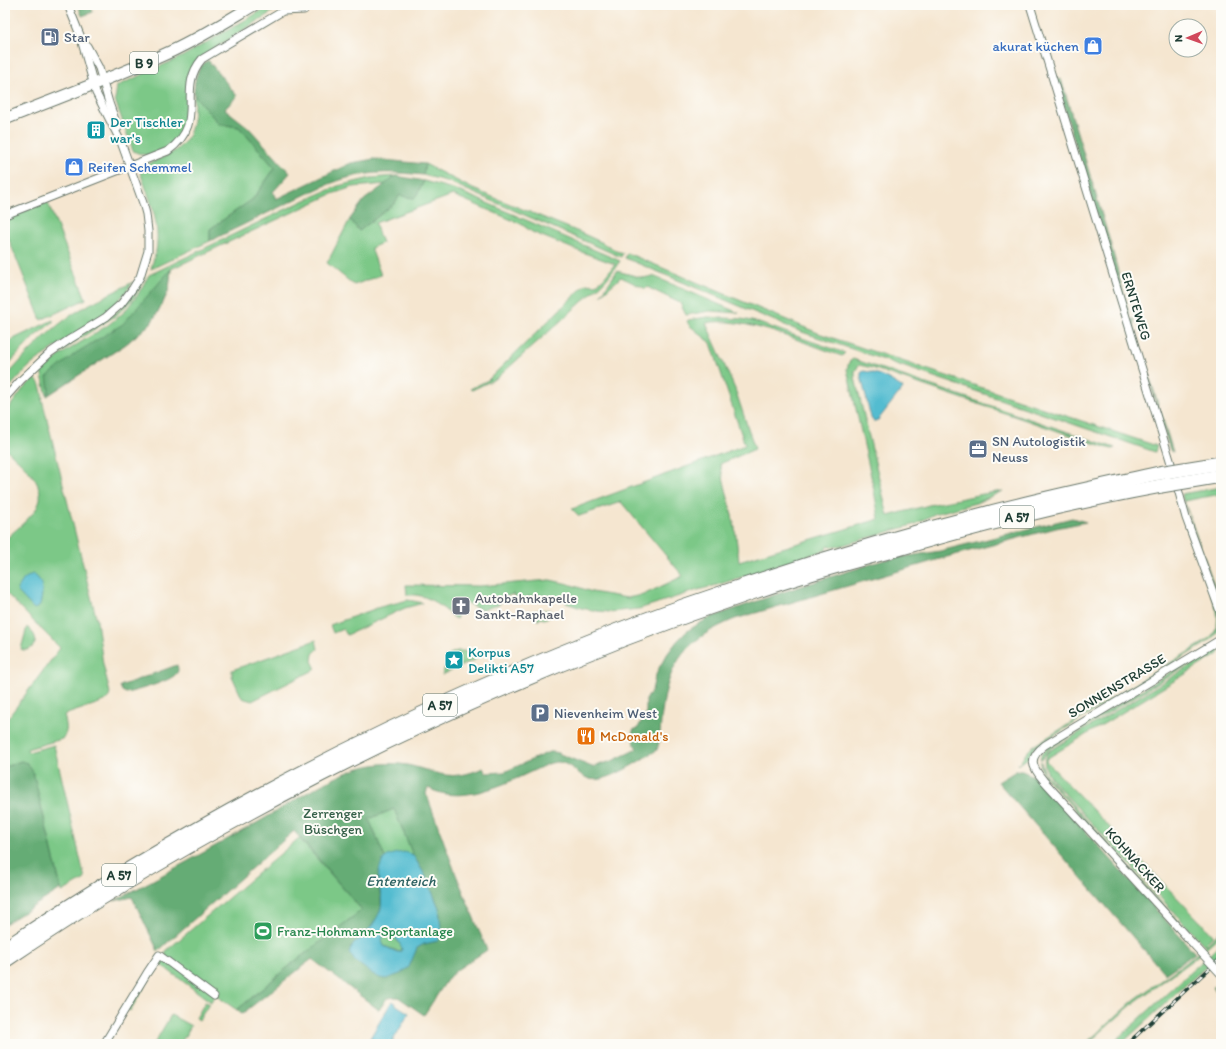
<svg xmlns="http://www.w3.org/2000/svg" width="1226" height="1049" viewBox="0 0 1226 1049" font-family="Itim,sans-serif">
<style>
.green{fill:#7cc887;stroke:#4e825e}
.forest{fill:#65ac74;stroke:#427454;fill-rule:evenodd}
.water{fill:#53bcd0;stroke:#397c82;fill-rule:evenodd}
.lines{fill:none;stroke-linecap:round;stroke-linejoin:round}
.minor-casing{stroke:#6a786b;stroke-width:9}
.primary-casing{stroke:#6a786b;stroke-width:13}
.motorway-casing{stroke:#6a786b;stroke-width:15}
.minor{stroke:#fff;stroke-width:7}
.primary{stroke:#fff;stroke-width:11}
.motorway{stroke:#fff;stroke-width:13}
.rail-casing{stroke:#1f3d34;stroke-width:3.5}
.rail{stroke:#fdfcf7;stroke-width:2;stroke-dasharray:6;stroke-linecap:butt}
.minor-bridge-casing{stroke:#6a786b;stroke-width:9;stroke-linecap:butt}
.motorway-bridge-casing{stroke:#6a786b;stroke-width:15;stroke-linecap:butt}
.minor-bridge{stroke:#fff;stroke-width:7}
.motorway-bridge{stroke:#fff;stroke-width:13}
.labels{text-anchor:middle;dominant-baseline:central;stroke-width:4;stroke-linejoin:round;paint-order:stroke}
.shield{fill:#fdfcf7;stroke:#62766e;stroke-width:1}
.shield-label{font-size:13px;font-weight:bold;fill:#1f3d34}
.service-label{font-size:14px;fill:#4e5e75;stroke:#fdfcf7;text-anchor:start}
.shop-label{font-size:14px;fill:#366cbe;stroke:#fdfcf7;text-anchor:end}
.culture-label{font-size:14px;fill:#0d838f;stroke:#fdfcf7;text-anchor:start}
.street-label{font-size:14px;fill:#1f3d34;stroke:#fdfcf7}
.worship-label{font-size:14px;fill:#5b616d;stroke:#fdfcf7;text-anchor:start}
.food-label{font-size:14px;fill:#c56008;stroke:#fdfcf7;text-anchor:start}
.park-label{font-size:14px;fill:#366049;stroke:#fdfcf7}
.leisure-label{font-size:14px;fill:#27864d;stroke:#fdfcf7;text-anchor:start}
.water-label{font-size:15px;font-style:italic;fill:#2f6363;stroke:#fdfcf7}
</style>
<rect width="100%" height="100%" fill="#fdfcf7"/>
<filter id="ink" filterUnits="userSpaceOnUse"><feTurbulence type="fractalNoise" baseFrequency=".025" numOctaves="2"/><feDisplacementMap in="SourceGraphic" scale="8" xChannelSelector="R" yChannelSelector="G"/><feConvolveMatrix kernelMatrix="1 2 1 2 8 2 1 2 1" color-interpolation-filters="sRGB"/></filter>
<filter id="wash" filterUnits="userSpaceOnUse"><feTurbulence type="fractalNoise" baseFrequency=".012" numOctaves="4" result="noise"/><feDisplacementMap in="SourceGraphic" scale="16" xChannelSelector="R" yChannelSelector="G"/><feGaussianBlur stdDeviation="0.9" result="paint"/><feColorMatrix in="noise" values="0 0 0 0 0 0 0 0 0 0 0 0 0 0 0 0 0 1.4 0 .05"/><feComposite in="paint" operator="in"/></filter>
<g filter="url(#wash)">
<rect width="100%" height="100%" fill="#f5e6d0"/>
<g class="green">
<path d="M271,5H278L280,7L204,55C186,70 187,82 187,104C187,108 188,113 187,117C185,135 166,153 148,155C142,155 138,153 133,151L115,100L117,86L183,56Z"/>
<path d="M194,95L219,124L239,127L275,168L253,199L210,229V241L151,269C152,263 155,257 156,251C161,224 149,197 140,172C147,162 155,161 166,156C194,142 194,123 194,95Z"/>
<path d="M425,164L473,189L579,232L601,242L616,251L623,253L621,257L467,190L449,182L423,175Z"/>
<path d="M396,176L386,184L353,187L332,194L171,269L169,289L162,305L151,323L126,344L47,396L41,371L62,354L108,325L123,313L137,296L149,275L303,201L338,186L371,178Z"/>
<path d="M424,181L453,189L478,199L620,261L610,275L602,284L497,378L472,390L470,389L488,380L586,284L596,285L604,278L615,264L576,250L532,232L521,224L453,195L375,223L382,243L371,248L381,275L354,285L327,263L350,219L359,231L394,204L400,195L406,197L415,198Z"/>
<path d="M46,202L48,203L86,299L41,320L5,230V219Z"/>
<path d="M627,253L818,333L1157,446L1155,452L799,331L625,258Z"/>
<path d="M617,271L643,278L653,276L739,313L710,311L686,315L680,303L647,287L646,289L621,277L601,295Z"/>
<path d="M145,277L134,297L128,304L115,316L79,339L41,367L43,363L47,359C57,352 67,344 77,337C94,327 112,318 125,304C130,299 141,279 145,277Z"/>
<path d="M133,282C111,317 73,334 40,358C27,367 16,380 5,393V378C24,357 43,336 66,319C86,304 111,294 133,282Z"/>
<path d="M707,317L741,319L756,322L845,353L842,356C807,344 742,315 706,323L735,389L755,449L720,464L735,528L739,561L879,519L873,485L847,369L849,362L853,359L1115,448L1112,449L1108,448L872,368L859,365L855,371V378L888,516L929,505L983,494L1003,491L976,503L934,514L916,524L836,547L827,546L826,550L717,585L698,590L639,609L609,612L597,611L581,608L566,603V600C546,595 537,592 517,601L514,594L499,599L500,604L482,610L462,601L457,603L456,608L459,612L456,619C440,606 428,593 407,595L406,585L479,586L550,580L569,584L592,592L627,598L643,595L683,576L621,502L579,516L572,509L745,445L711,343L689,325L687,321L688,320Z"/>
<path d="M53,320V322L35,336L5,368V343Z"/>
<path d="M34,378C41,382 41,390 43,398L42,399L97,621L103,664L110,693L109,697L105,701L64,715C66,724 69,731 62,739L27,749L28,752L54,745L85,879L62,892L33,772L21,761L5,767V722L60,648L5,592V540C14,531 26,522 34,512C54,487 21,464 5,448V413L23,389Z"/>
<path d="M1221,487V494L1184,501L1221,604V608L1181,494Z"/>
<path d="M1178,503L1219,611C1221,626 1220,632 1208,642L1035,747L1027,759L1018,764L1028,751L1033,746L1208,640C1218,630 1218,625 1217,611Z"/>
<path d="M408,600L423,603L405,608L347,635L343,629L333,633L330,625L380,607Z"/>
<path d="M541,610H550L552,612L553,614L552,616L544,619L541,618L539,619L538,621L535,611Z"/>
<path d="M27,627C30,630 34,633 35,637C38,645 28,653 21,649Z"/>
<path d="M316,640L318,649L313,654L312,661L316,669L252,701L242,698L232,676V670Z"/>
<path d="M1214,646L1217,647L1053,746L1048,750L1042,759H1040L1042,753L1050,745Z"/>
<path d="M1218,649L1220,653L1046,759V761L1213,935L1212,937L1204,945L1053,781C1046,771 1040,762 1049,751Z"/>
<path d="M457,651H464L476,657V659L442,675L450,654Z"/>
<path d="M1040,762H1041L1045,774L1051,781L1185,929L1184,930L1045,777L1041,768Z"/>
<path d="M394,809L413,855C401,851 396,853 385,858L369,819Z"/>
<path d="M299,838L362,910L294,962L237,1010L215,995L211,1002L157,962L165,957L166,951Z"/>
<path d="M1221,931V934L1195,958L1135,1002L1087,1044H1085L1134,1000L1193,957Z"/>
<path d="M387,932L392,934L402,947V949L400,952L384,946C381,942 382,934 387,932Z"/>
<path d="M1221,944V953L1121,1044H1112Z"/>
<path d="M150,972L152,974L130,1011L127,1009Z"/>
<path d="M205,1002L209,1004L199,1020L196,1018Z"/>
<path d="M171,1015L191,1026L180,1044H154Z"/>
</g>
<g class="forest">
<path d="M78,5H90L93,12L82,16Z"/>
<path d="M208,60L237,96L225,109L248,127L290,173L273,192L276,199L351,163L374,159L425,164L423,175C397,172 372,171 347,178C326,184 307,194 288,203C262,216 236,228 210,241V229L253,199L275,168L239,127L219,124L194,95C194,81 196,68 208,60Z"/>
<path d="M1061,79L1111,245L1129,314L1126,313L1056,80Z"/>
<path d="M396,176L424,181L415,198L406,197L400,195L394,204L359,231L350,219L364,200Z"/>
<path d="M171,269L169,289L162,305L151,323L126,344L47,396L49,392L47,377L76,353L123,324Z"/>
<path d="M1132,319H1134V327L1173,452L1170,450L1131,320Z"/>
<path d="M1072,518L1086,522L1056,528L947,557L735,619C688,638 668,661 662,713C660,725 661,738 657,750C642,759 607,784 590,779C578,776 570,762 557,762C555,762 551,763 548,764C514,779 465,808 428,788L426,793L455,872L487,950L458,969L449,977L424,1015L398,997L387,998L379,1010L312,959L242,1014L237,1010L294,962L362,910L294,831L158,951L132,897L114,901C163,875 212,848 260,821C291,803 323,781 356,769C372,764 390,762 407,765C424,768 442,778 460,775C468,774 476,771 483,768L486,773L504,772L549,752H555L592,767L612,761L637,749L632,738L633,730L638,728L646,712V700L652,690L655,677L660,666L668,653L678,640L687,631L700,623L712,617L786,591L884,560L940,551ZM394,809L413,855L425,875L439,908L441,929L438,941L424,944L417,948L408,967L350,947C360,939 379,922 381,909C382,902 380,895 379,888C378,878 381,866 385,858L369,819Z"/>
<path d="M177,665C178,668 179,671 176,674C171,681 136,691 126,693L122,691L120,686Z"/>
<path d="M21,761L27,763L33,772L61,889L5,924V767Z"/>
<path d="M1016,771H1022L1038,778L1195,953L1165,974L998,782Z"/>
<path d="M1220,978H1221V996L1213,988Z"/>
</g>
<g class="water">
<path d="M863,371C878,372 891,380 903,388L878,420L875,421H873L871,418L861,376V373Z"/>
<path d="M32,574C45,579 43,597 39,607L34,609L18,592L17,589L24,579Z"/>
<path d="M404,852L413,855L425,875L439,908L441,929L438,941L424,944L417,948L409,967L400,974L386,979L380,978L371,973L355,961L349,953C351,943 358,942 364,935C370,929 377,919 380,911C386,896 371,878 384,859C388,854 398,853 404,852ZM387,932C394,933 400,943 402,949L400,952H397L384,946C381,941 382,934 387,932Z"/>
<path d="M392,1001L396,1003L395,1004L409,1013L391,1044H382L370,1038Z"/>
</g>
</g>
<g filter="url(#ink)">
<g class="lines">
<g class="minor-casing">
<g id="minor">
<path d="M1030,5L1170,460L1186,518L1221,614"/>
<path d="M87,46L99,68L109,103L118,128"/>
<path d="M5,215L168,151C209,121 175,91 202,59L283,11L304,10"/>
<path d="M5,398L21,380L51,352L70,339L106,317L121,304L133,288L140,277L148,251V231L146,214L143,203L121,142L96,93L80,35L68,5"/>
<path d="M1195,946L1044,781C1031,766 1028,758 1045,745L1221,639"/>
<path d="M104,1044L147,973L159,955L214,996"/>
</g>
</g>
<g class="primary-casing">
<path id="primary" d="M5,119C60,97 118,76 172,51C200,38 227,21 254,5"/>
</g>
<g class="motorway-casing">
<g id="motorway">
<path d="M5,948C155,847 315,760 480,687C555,654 631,623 709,597C800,565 893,537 987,513C1044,498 1101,486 1159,473"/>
<path d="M5,961C106,892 212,831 321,775C460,704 604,643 752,593C795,578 840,565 885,553C976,526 1068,503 1161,486"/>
</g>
</g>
<use href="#minor" class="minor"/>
<use href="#primary" class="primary"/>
<use href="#motorway" class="motorway"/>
<g class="rail-casing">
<path id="rail" d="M1127,1044L1221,958"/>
</g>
<use href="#rail" class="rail"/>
<g class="minor-bridge-casing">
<path id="minor-bridge" d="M1195,946L1221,974"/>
</g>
<g class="motorway-bridge-casing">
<g id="motorway-bridge">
<path d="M1159,473L1221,463"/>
<path d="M1161,486L1221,476"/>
</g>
</g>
<use href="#minor-bridge" class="minor-bridge"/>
<use href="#motorway-bridge" class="motorway-bridge"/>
</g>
</g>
<defs>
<g id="fuel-square" transform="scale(1)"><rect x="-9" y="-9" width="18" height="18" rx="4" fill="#5c6f8a" stroke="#fdfcf7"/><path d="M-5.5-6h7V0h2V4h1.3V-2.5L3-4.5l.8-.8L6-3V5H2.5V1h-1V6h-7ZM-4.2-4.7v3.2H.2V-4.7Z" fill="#fff"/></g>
<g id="shop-square" transform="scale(1)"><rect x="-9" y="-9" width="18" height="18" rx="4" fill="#3f7fe0" stroke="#fdfcf7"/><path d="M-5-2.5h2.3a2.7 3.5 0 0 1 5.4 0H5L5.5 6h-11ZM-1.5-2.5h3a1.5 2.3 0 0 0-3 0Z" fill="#fff"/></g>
<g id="building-square" transform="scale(1)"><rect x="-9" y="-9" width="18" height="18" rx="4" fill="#0f9aa8" stroke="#fdfcf7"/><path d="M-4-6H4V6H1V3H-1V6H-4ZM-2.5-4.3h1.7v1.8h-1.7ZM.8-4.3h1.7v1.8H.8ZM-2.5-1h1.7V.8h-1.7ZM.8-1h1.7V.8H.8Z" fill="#fff"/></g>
<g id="office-square" transform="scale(1)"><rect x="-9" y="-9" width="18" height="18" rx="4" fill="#5c6f8a" stroke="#fdfcf7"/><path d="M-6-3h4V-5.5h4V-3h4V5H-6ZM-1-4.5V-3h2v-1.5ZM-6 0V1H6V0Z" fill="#fff"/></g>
<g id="church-square" transform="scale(1)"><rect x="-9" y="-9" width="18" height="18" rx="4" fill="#6b7280" stroke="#fdfcf7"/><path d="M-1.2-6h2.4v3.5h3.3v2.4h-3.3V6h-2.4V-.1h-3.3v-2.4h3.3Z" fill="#fff"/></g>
<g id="sight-square" transform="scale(1)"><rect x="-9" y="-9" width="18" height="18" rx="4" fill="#0f9aa8" stroke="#fdfcf7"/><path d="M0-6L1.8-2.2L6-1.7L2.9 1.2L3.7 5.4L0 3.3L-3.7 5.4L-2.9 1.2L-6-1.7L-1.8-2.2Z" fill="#fff"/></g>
<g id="parking-square" transform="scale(1)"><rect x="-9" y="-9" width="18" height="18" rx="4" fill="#5c6f8a" stroke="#fdfcf7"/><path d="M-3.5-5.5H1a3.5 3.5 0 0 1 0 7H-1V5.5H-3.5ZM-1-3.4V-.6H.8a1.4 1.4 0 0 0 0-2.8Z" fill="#fff"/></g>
<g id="restaurant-square" transform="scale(1)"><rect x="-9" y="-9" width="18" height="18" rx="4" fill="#e8710a" stroke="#fdfcf7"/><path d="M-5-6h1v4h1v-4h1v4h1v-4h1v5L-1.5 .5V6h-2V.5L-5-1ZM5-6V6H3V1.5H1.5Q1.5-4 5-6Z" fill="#fff"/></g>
<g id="stadium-square" transform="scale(1)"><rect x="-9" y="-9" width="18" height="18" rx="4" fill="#2e9e5b" stroke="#fdfcf7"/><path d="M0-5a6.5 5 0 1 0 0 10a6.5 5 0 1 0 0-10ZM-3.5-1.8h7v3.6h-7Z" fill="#fff"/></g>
</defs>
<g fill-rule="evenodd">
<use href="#fuel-square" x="50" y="37"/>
<use href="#shop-square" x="1093" y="46"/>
<use href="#building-square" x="96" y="130"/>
<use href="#shop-square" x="74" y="167"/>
<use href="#office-square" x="978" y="449"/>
<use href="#church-square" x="461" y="606"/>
<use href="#sight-square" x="454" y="660"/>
<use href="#parking-square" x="540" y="713"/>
<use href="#restaurant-square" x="586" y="736"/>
<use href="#stadium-square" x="263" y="931"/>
</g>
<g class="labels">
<g class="shield">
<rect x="130" y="52" width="28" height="22" rx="3"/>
<rect x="1000" y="506" width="34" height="22" rx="3"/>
<rect x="423" y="694" width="34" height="22" rx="3"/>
<rect x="102" y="864" width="34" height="22" rx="3"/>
</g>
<g class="shield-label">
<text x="144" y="63">B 9</text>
<text x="1017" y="517">A 57</text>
<text x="440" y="705">A 57</text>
<text x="119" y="875">A 57</text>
</g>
<g class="service-label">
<text x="64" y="37">Star</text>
<text x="992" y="441">SN Autologistik<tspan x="992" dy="16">Neuss</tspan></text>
<text x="554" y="713">Nievenheim West</text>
</g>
<g class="shop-label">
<text x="1079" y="46">akurat küchen</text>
<text x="88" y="167" text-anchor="start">Reifen Schemmel</text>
</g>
<g class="culture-label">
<text x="110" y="122">Der Tischler<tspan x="110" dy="16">war's</tspan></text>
<text x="468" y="652">Korpus<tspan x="468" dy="16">Delikti A57</tspan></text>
</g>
<g class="street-label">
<text transform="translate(1136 306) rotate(73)">ERNTEWEG</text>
<text transform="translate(1117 686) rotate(-31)">SONNENSTRASSE</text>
<text transform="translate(1135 860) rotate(48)">KOHNACKER</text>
</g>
<g class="worship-label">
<text x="475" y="598">Autobahnkapelle<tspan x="475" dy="16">Sankt-Raphael</tspan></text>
</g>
<g class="food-label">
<text x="600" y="736">McDonald's</text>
</g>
<g class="park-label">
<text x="333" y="813">Zerrenger<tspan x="333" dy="16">Büschgen</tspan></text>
</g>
<g class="leisure-label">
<text x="277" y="931">Franz-Hohmann-Sportanlage</text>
</g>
<g class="water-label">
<text x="401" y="881">Ententeich</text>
</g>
</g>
<rect width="1226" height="1049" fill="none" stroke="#fdfcf7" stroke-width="20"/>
<g transform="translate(1188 38) rotate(268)"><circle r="19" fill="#fdfcf7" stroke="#a4b0a9"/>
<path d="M0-3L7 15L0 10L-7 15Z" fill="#d1495b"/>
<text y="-6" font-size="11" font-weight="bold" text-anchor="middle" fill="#1f3d34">N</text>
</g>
</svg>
